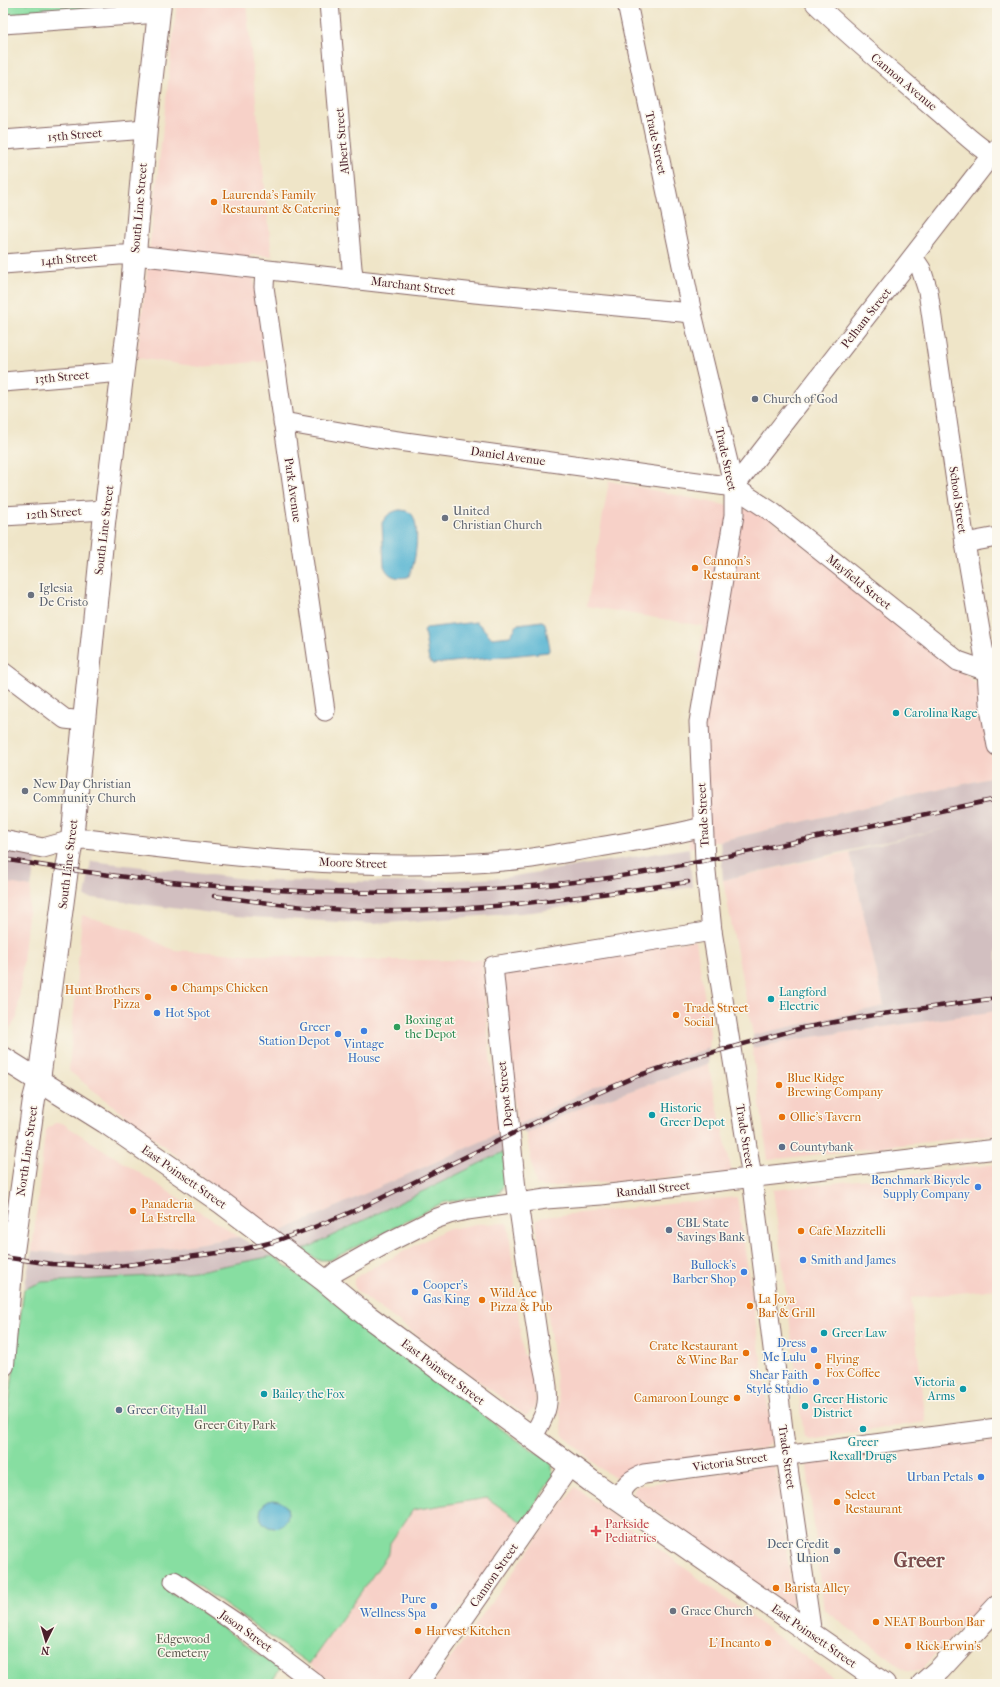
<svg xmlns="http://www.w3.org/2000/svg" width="1000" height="1687" viewBox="0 0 1000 1687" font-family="'IM FELL French Canon',serif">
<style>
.built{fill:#f7d1c8}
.industrial{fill:#d2bfc0}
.green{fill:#87dea1;stroke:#687e66}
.water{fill:#53b3d2;stroke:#4e697e}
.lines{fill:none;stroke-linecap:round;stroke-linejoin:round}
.minor-casing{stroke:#846462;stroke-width:21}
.major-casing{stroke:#846462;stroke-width:24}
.minor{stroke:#fff;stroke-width:19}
.major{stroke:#fff;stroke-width:22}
.rail-casing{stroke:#4a1f2b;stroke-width:4.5}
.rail{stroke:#fbf7ec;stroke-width:3;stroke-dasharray:9;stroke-linecap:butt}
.food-dot{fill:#e8710a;stroke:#fbf7ec;stroke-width:1.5}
.worship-dot{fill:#6b7280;stroke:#fbf7ec;stroke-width:1.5}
.culture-dot{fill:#0f9aa8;stroke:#fbf7ec;stroke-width:1.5}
.shop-dot{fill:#3f7fe0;stroke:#fbf7ec;stroke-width:1.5}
.leisure-dot{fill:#2e9e5b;stroke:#fbf7ec;stroke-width:1.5}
.service-dot{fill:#5c6f8a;stroke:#fbf7ec;stroke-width:1.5}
.health-dot{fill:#e0444e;stroke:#fbf7ec;stroke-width:1.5}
.labels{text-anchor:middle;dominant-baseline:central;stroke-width:3;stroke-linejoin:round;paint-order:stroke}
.street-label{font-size:12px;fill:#4a1f2b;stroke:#fbf7ec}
.food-label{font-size:12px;fill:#c56008;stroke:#fbf7ec;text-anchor:start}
.worship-label{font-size:12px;fill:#5b616d;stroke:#fbf7ec;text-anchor:start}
.culture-label{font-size:12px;fill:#0d838f;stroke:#fbf7ec;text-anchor:start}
.shop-label{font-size:12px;fill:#366cbe;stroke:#fbf7ec;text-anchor:end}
.leisure-label{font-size:12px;fill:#27864d;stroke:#fbf7ec;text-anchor:start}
.service-label{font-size:12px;fill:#4e5e75;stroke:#fbf7ec;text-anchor:start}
.park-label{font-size:12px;fill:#5c584e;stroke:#fbf7ec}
.health-label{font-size:12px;fill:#be3a42;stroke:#fbf7ec;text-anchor:start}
.town-label{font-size:20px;font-weight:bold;fill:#7b4c4d;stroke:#fbf7ec}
</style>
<rect width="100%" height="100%" fill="#fbf7ec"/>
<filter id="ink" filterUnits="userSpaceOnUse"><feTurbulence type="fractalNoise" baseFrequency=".025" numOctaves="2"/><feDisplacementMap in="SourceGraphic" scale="8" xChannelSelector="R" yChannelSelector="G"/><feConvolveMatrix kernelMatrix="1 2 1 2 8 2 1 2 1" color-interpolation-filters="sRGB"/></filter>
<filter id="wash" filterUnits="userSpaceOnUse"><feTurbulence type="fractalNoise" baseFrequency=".012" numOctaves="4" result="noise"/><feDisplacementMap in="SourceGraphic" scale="16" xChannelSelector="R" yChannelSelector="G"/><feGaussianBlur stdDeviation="0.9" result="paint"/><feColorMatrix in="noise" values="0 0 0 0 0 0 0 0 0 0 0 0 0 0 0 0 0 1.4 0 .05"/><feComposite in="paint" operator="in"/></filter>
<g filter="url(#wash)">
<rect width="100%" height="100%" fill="#efe5c8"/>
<g class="built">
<path d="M177,3H246L272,256L250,255L267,361L200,367L137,358Z"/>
<path d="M609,481L763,513L957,667L981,688L994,777L689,848L692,719L703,626L587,606Z"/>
<path d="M850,852L884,1006L753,1035L723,880Z"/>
<path d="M3,882L31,887L17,1018L12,1026L3,1033Z"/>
<path d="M82,915L133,930L173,950L350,960H482L490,1056L500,1133L273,1235L241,1207L69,1071Z"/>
<path d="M696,940L710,1033L709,1048L595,1087L517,1125L499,970Z"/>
<path d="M997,1011V1134L768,1160L752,1048L805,1038Z"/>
<path d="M708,1064L732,1173L544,1187L536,1185L526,1134L575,1110Z"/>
<path d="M55,1123H62L239,1237L166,1249L91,1255L32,1251L45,1133L47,1129Z"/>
<path d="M997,1164V1289L911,1298L926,1422L809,1439L804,1436L773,1190Z"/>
<path d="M737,1197L773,1439L770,1443L763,1449L640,1466L622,1482L601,1469L563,1435L536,1221L542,1217Z"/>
<path d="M508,1223L523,1354L531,1365L536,1402L534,1408L526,1416L357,1291L354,1285V1279L359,1275L445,1230L476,1224Z"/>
<path d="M997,1441V1589L921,1670L913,1672L906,1671L824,1610L807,1467L810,1463Z"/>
<path d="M773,1465L776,1468L793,1602L788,1606L632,1493L637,1486Z"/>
<path d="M575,1487L842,1684H432Z"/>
<path d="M487,1498L523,1523L459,1609L410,1684H335L309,1664L389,1553L390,1543L413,1510Z"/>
</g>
<g class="industrial">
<path d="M994,777L997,796V1011L805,1038L752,1048L753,1035L884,1006L850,852L954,826L723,880L720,841Z"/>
<path d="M3,848L37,854L31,887L3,882Z"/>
<path d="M689,848L692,887L533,912L374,924L236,916L85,897L91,861L263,881L402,882L502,878Z"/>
<path d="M709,1048L708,1064L575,1110L526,1134L517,1125L595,1087Z"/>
<path d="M500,1133L503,1152L303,1250L273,1235Z"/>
<path d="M239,1237L273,1256L203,1270L150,1276L42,1282L24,1289L32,1251L91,1255L166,1249Z"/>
</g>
<g class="green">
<path d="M3,3H135L131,7L3,18Z"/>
<path d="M503,1152C504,1165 509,1187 496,1195L466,1198L442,1203L330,1260H318L303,1250Z"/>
<path d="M273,1256L507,1433L549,1461L552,1465L553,1476L523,1523L487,1498L413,1510L390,1543L389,1553L309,1664L184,1576L171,1595L180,1596L280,1670L269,1684H3V1450L24,1289L42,1282L150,1276L203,1270Z"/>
</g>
<g class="water">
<path d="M399,510C404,510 410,511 413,516C420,528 416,567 408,577C397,579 388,577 384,566L382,523C386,515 391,512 399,510Z"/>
<path d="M542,621L545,623L550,648L548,652L433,664L429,661L424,630L426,628L476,622L479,624L492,638L510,636L518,624Z"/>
<circle cx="274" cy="1514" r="14"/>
</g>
</g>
<g filter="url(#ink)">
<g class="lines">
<g class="minor-casing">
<g id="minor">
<path d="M329,3L352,268L354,280"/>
<path d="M627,3L692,313L734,487V515L699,722L705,861L712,931L752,1178L786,1454L812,1635"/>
<path d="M815,3C857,43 902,80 946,118C959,129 982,152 997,157"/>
<path d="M3,24L159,13"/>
<path d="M3,140L146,129"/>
<path d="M913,257L921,269L928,291L965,543L987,671L989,703L997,746"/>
<path d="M3,264L119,255H135L475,293L692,313"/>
<path d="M265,270L264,287L325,711"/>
<path d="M3,382L122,372"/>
<path d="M283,422L369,437L734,487L772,512L958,661L987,671"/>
<path d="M734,487L997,148"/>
<path d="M3,516L105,510"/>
<path d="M965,543L997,537"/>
<path d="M3,672L65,719L83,721"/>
<path d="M3,840L43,848L72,840L86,839C224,856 364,873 503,861C535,859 567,852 599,847C634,841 669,836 703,827"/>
<path d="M325,1281L337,1271L389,1242L435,1219L449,1214L467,1210L546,1199L601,1195L997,1149"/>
<path d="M532,1438C538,1427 546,1415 547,1403C549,1387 544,1368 540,1353L516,1189L493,966L712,931"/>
<path d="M617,1499C625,1486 628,1480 644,1474L997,1428"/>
<path d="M174,1581L236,1623L316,1684"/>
<path d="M418,1684L570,1466"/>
</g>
</g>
<g class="major-casing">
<g id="major">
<path d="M3,1058L105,1122L222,1203L325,1281L366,1315L591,1481L884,1684"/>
<path d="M3,1365L12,1259L34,1099L39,1080L67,869L72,840L104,523L129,320L146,129L160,3"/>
<path d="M923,1684L940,1669L997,1607"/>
</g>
</g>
<use href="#minor" class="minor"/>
<use href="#major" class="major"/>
<g class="rail-casing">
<g id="rail">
<path d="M3,859C200,893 402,904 601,879C658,871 714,859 770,847C846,831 921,815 997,799"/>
<path d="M214,896C274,904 334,912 395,911C493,910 591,896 688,882"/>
<path d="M3,1257L52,1264L112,1267L240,1250L273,1242L312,1228L363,1207L569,1106L637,1076L685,1060L802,1028L868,1016L997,998"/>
</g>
</g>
<use href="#rail" class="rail"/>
</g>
</g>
<g class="food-dot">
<circle cx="214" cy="202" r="4"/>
<circle cx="695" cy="568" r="4"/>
<circle cx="174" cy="988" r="4"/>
<circle cx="148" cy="997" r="4"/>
<circle cx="676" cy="1015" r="4"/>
<circle cx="779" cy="1085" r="4"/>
<circle cx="782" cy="1117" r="4"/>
<circle cx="133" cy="1211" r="4"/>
<circle cx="801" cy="1231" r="4"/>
<circle cx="482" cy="1300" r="4"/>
<circle cx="750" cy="1306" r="4"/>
<circle cx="746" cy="1353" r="4"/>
<circle cx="818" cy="1366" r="4"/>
<circle cx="737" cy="1398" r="4"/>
<circle cx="837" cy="1502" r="4"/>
<circle cx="776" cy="1588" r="4"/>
<circle cx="876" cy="1622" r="4"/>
<circle cx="418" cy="1631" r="4"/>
<circle cx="768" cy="1643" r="4"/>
<circle cx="908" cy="1646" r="4"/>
</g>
<g class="worship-dot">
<circle cx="755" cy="399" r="4"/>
<circle cx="445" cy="518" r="4"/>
<circle cx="31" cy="595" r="4"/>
<circle cx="25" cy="791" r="4"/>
<circle cx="673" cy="1611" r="4"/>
</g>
<g class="culture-dot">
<circle cx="896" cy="713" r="4"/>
<circle cx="771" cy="999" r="4"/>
<circle cx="652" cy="1115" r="4"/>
<circle cx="824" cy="1333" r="4"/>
<circle cx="963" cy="1389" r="4"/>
<circle cx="264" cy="1394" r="4"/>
<circle cx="805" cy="1406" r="4"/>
<circle cx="863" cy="1429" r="4"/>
</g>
<g class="shop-dot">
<circle cx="157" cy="1013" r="4"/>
<circle cx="364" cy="1031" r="4"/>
<circle cx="338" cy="1034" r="4"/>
<circle cx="978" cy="1187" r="4"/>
<circle cx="803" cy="1260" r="4"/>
<circle cx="744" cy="1272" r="4"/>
<circle cx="415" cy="1292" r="4"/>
<circle cx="814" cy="1350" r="4"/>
<circle cx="816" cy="1382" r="4"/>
<circle cx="981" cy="1477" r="4"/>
<circle cx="434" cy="1606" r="4"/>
</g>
<circle class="leisure-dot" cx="397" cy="1027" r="4"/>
<g class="service-dot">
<circle cx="782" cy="1147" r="4"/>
<circle cx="669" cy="1230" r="4"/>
<circle cx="119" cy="1410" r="4"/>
<circle cx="837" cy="1551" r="4"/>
</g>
<path class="health-dot" d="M594 1525h4v4h4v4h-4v4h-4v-4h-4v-4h4z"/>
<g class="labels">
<g class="street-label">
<text transform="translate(904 82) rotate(40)">Cannon Avenue</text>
<text transform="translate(75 135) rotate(-5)">15th Street</text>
<text transform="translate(342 141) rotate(-95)">Albert Street</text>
<text transform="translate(656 143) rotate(78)">Trade Street</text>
<text transform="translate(139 208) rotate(-85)">South Line Street</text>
<text transform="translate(69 259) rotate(-5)">14th Street</text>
<text transform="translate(413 286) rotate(7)">Marchant Street</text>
<text transform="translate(866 318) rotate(-52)">Pelham Street</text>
<text transform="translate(62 377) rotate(-5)">13th Street</text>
<text transform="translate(508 456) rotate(8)">Daniel Avenue</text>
<text transform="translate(726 459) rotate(78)">Trade Street</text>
<text transform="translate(293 490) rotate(82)">Park Avenue</text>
<text transform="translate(958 500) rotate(82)">School Street</text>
<text transform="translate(54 513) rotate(-4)">12th Street</text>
<text transform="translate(104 530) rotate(-83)">South Line Street</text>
<text transform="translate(859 582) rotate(39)">Mayfield Street</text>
<text transform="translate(703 815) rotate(-93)">Trade Street</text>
<text transform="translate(353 863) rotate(2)">Moore Street</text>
<text transform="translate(68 864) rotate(-83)">South Line Street</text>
<text transform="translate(505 1094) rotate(-96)">Depot Street</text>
<text transform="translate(745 1136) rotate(81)">Trade Street</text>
<text transform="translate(27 1151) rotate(-82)">North Line Street</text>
<text transform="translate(184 1177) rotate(35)">East Poinsett Street</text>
<text transform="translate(653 1189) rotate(-6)">Randall Street</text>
<text transform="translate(443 1372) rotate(37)">East Poinsett Street</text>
<text transform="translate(787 1457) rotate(82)">Trade Street</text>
<text transform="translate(730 1462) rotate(-8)">Victoria Street</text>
<text transform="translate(494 1575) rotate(-55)">Cannon Street</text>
<text transform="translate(246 1631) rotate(36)">Jason Street</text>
<text transform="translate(814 1636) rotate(35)">East Poinsett Street</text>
</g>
<g class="food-label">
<text x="222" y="195">Laurenda's Family<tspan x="222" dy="14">Restaurant &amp; Catering</tspan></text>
<text x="703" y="561">Cannon's<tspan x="703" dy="14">Restaurant</tspan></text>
<text x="182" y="988">Champs Chicken</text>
<text x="140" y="990" text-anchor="end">Hunt Brothers<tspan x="140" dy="14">Pizza</tspan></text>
<text x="684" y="1008">Trade Street<tspan x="684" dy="14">Social</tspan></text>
<text x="787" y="1078">Blue Ridge<tspan x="787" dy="14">Brewing Company</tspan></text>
<text x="790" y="1117">Ollie's Tavern</text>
<text x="141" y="1204">Panaderia<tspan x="141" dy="14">La Estrella</tspan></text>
<text x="809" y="1231">Cafe Mazzitelli</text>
<text x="490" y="1293">Wild Ace<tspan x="490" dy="14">Pizza &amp; Pub</tspan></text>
<text x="758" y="1299">La Joya<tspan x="758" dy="14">Bar &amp; Grill</tspan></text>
<text x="738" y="1346" text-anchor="end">Crate Restaurant<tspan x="738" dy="14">&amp; Wine Bar</tspan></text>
<text x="826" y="1359">Flying<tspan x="826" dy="14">Fox Coffee</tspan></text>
<text x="729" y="1398" text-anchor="end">Camaroon Lounge</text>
<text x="845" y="1495">Select<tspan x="845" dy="14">Restaurant</tspan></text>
<text x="784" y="1588">Barista Alley</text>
<text x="884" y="1622">NEAT Bourbon Bar</text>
<text x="426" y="1631">Harvest Kitchen</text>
<text x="760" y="1643" text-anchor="end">L’ Incanto</text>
<text x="916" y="1646">Rick Erwin's</text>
</g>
<g class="worship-label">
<text x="763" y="399">Church of God</text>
<text x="453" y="511">United<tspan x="453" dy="14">Christian Church</tspan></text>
<text x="39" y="588">Iglesia<tspan x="39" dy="14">De Cristo</tspan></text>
<text x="33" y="784">New Day Christian<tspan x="33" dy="14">Community Church</tspan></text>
<text x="681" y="1611">Grace Church</text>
</g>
<g class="culture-label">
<text x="904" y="713">Carolina Rage</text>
<text x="779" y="992">Langford<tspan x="779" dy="14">Electric</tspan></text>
<text x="660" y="1108">Historic<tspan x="660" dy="14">Greer Depot</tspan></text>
<text x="832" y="1333">Greer Law</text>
<text x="955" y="1382" text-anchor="end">Victoria<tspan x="955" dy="14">Arms</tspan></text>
<text x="272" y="1394">Bailey the Fox</text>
<text x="813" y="1399">Greer Historic<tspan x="813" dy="14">District</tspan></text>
<text x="863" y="1442" text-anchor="middle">Greer<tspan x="863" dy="14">Rexall Drugs</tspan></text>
</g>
<g class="shop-label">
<text x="165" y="1013" text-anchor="start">Hot Spot</text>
<text x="330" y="1027">Greer<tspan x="330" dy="14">Station Depot</tspan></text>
<text x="364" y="1044" text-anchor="middle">Vintage<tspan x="364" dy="14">House</tspan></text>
<text x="970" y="1180">Benchmark Bicycle<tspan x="970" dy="14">Supply Company</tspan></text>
<text x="811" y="1260" text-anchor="start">Smith and James</text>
<text x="736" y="1265">Bullock's<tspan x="736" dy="14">Barber Shop</tspan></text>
<text x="423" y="1285" text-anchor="start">Cooper's<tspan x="423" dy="14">Gas King</tspan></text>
<text x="806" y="1343">Dress<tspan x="806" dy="14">Me Lulu</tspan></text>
<text x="808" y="1375">Shear Faith<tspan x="808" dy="14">Style Studio</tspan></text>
<text x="973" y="1477">Urban Petals</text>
<text x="426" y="1599">Pure<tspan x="426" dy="14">Wellness Spa</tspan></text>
</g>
<g class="leisure-label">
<text x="405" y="1020">Boxing at<tspan x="405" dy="14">the Depot</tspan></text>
</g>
<g class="service-label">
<text x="790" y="1147">Countybank</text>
<text x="677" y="1223">CBL State<tspan x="677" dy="14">Savings Bank</tspan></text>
<text x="127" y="1410">Greer City Hall</text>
<text x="829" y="1544" text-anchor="end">Deer Credit<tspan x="829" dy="14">Union</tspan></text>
</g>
<g class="park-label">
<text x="235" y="1425">Greer City Park</text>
<text x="183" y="1639">Edgewood<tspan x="183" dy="14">Cemetery</tspan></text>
</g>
<g class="health-label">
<text x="605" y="1524">Parkside<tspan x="605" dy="14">Pediatrics</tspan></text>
</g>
<g class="town-label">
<text x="919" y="1560">Greer</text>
</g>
</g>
<rect width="1000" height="1687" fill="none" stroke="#fbf7ec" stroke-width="16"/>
<g transform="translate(46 1641) rotate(185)" stroke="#fbf7ec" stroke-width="3" paint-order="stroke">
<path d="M0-3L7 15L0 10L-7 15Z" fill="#4a1f2b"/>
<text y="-6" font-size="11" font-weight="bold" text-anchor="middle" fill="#4a1f2b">N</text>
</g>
</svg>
